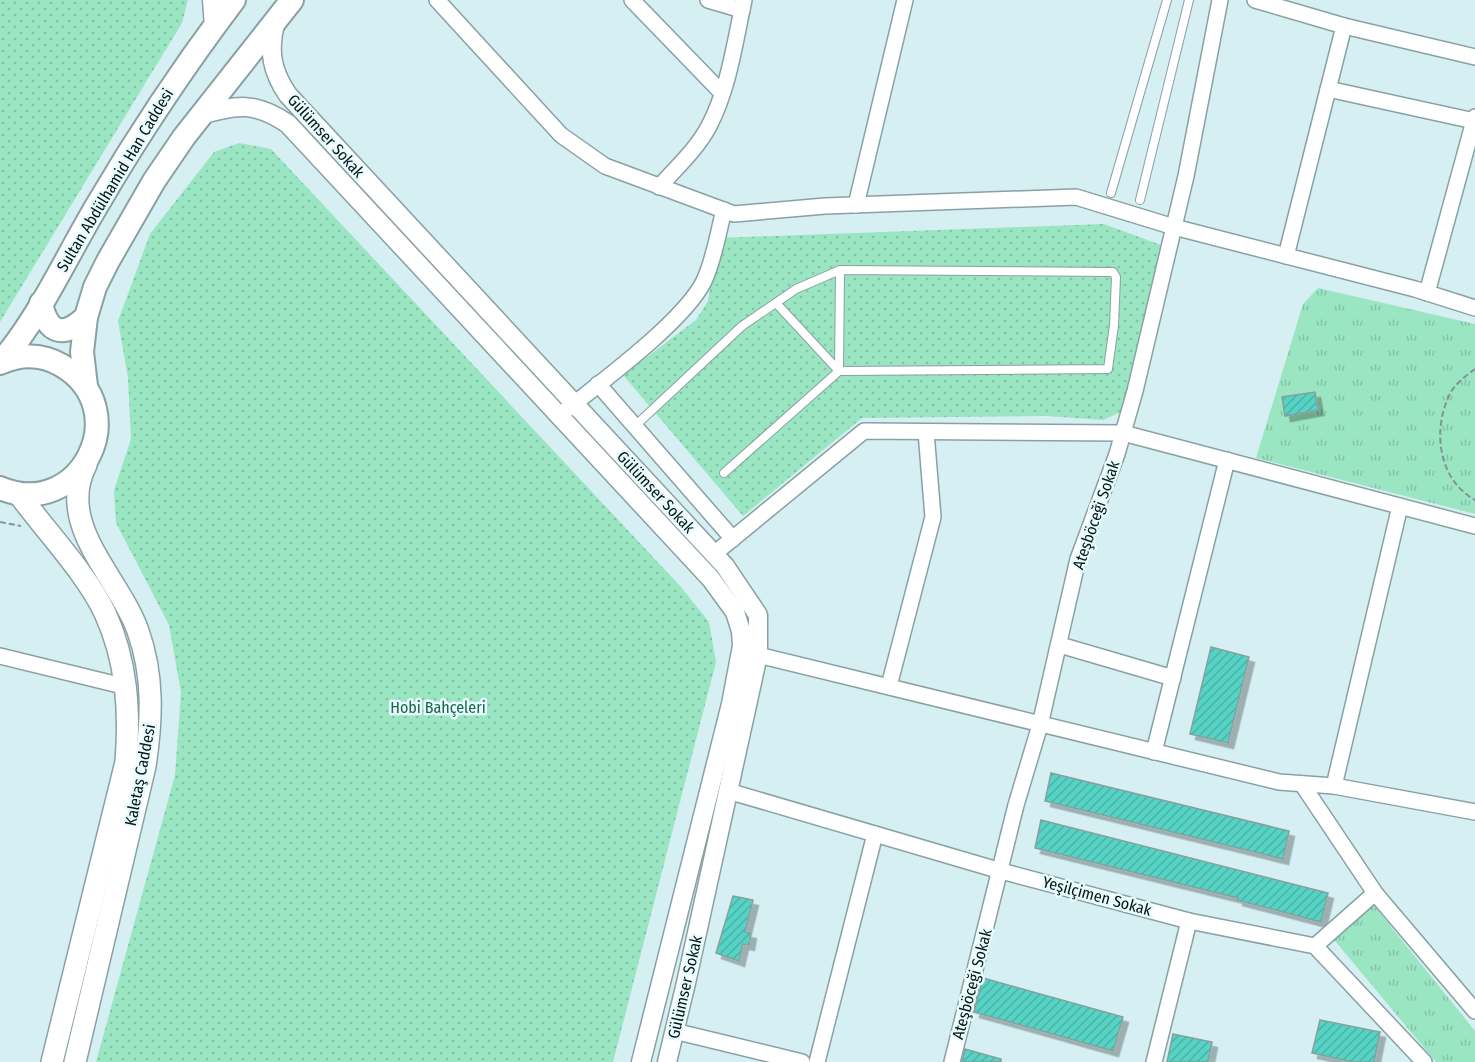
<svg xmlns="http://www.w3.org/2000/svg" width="1475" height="1062" viewBox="0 0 1475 1062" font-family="'Fira Sans Condensed',sans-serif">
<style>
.park{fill:url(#park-tufts)}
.garden{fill:url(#garden-dots)}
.building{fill:url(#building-hatch);stroke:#88a09c;stroke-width:1.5;filter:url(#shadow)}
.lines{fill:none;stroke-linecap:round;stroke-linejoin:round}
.service-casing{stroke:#89a1a4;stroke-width:10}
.minor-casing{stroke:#89a1a4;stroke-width:18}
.tertiary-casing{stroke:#89a1a4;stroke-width:21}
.secondary-casing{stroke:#89a1a4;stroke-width:24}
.primary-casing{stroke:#89a1a4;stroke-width:26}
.path{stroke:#819496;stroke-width:2;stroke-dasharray:6 3;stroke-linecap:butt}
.service{stroke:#fff;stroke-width:8}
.minor{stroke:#fff;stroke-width:15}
.tertiary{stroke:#fff;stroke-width:18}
.secondary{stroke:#fff;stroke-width:21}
.primary{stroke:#fff;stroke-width:22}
.labels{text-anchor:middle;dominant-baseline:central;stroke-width:5;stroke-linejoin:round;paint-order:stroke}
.street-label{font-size:16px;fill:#0a1314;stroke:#e7fcfe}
.park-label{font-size:16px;fill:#1d664a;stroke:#e7fcfe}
</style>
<defs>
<pattern id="park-tufts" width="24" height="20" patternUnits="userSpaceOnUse" patternTransform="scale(1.5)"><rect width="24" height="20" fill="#9ae5c2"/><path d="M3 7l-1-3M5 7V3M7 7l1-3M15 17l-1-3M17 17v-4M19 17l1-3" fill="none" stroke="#83c4a6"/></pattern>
<pattern id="garden-dots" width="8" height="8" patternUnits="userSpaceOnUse" patternTransform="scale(1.5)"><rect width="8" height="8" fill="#9ae5c2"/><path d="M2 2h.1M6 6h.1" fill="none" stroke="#83c4a6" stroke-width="1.8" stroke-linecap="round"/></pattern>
<pattern id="building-hatch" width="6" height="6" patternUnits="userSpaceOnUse" patternTransform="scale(1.5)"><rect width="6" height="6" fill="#57d3c4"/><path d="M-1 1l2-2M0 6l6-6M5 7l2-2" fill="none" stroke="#4ab4a8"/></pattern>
<filter id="shadow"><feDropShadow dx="5.5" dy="5.5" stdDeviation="0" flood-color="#0004"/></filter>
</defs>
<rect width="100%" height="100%" fill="#d6eff2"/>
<g class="park">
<path d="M1318,288L1475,324V514L1256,458L1303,304Z"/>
<path d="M1371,902L1475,1031V1062H1436L1330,935Z"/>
</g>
<g class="garden">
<path d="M0,0H188L182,23L0,322Z"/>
<path d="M239,143L271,149L681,587L709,622L716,662L613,1062H96L175,775L181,692L169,625L116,523L114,490L131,439L128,378L118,321L150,234L214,152Z"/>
<path d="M1104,224L1161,245L1121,412L1103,420L1047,416L862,418L743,516L623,375L696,320L708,301L718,238Z"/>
</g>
<g class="building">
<path d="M1315,392L1318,410L1285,416L1282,397Z"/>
<path d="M1211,647L1249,657L1228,743L1190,734Z"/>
<path d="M1051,773L1289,831L1283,859L1045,801Z"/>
<path d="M1041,820L1328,893L1321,922L1237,900L1238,898L1035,848Z"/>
<path d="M733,896L753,900L745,932L751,933L749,945L743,944L739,961L716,953Z"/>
<path d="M983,978L1123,1017L1113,1051L974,1012Z"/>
<path d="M1320,1020L1380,1032L1374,1062H1353L1312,1053Z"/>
<path d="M1173,1034L1212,1042L1208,1062H1167Z"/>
<path d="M965,1049L1001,1059V1062H962Z"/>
</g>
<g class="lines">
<g class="service-casing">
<g id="service">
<path d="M1111,193L1167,0"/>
<path d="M1140,200L1189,0"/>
<path d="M776,303L839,371L840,270"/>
<path d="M635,426L742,326L796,289L840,270L1113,272L1116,277L1114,325L1108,369L839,371L724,473"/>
</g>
</g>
<g class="minor-casing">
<g id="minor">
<path d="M437,0L561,135L605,166L734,214L825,206L1076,197L1174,227L1415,289L1475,308"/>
<path d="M632,0L722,93"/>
<path d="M708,0L742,10"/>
<path d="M1255,0L1344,26L1475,57"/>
<path d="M1328,89L1474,121"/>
<path d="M659,187C676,168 697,149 709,126C729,88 735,41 744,0"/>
<path d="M856,205L905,0"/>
<path d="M1286,256L1344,26"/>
<path d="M1427,293L1475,117"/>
<path d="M598,384L733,539"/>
<path d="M560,415C598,384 684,322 704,281C714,260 718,233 724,210"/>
<path d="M714,554L864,431L1123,433L1475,526"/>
<path d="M1060,645L1173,678"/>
<path d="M758,655L1279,782L1334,786L1475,812"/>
<path d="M0,656L127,687"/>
<path d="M889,686L933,517L926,432"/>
<path d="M1154,752L1227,460"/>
<path d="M1302,784L1375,893L1475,1011"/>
<path d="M1334,786L1400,506"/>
<path d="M728,791L1001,871L1189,921L1315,946L1424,1062"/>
<path d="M1315,946L1375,893"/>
<path d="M674,1031L802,1062"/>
<path d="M817,1062L875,834"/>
<path d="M952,1062L1016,805L1040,725L1078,559L1117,454L1135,391L1186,176L1220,0"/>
<path d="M1154,1062L1189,921"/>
</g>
</g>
<g class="tertiary-casing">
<g id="tertiary">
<path d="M212,0L214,27"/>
<path d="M275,24C268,51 272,72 288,95L725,566L758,615V655L686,983L667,1062"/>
<path d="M201,115C237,104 256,102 288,124L711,579L735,612L741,631L742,646L731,704L641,1062"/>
</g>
</g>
<g class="secondary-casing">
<g id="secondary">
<path d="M18,493C44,529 87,574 105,613C127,661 130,711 126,762L52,1062"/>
<path d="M75,1062L145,766C152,720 154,676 138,631C119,577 55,525 86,465"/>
</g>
</g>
<g class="primary-casing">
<g id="primary">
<path d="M41,303C47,333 63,339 86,317"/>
<path d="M1,362C41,315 67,255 99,202C140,132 185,65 234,0"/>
<path d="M0,363C20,354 42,354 61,365C137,409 80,522 0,488"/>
<path d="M86,386L82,352L86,317L95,287L108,261L154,181L184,137L292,0"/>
</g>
</g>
<g class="path">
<path d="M1475,369C1467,375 1456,383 1451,392C1432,427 1437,479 1475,500"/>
<path d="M0,522L21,526"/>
</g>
<use href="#service" class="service"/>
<use href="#minor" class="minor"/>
<use href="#tertiary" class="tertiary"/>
<use href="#secondary" class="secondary"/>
<use href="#primary" class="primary"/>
</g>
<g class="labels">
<g class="street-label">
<text transform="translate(326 136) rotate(48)">Gülümser Sokak</text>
<text transform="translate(115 180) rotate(-59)">Sultan Abdülhamid Han Caddesi</text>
<text transform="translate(656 492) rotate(47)">Gülümser Sokak</text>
<text transform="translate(1096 515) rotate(-71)">Ateşböceği Sokak</text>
<text transform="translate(140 775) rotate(-79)">Kaletaş Caddesi</text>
<text transform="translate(1097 896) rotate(15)">Yeşilçimen Sokak</text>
<text transform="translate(972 984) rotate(-75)">Ateşböceği Sokak</text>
<text transform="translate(685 987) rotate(-77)">Gülümser Sokak</text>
</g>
<g class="park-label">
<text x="438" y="707">Hobi Bahçeleri</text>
</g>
</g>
</svg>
